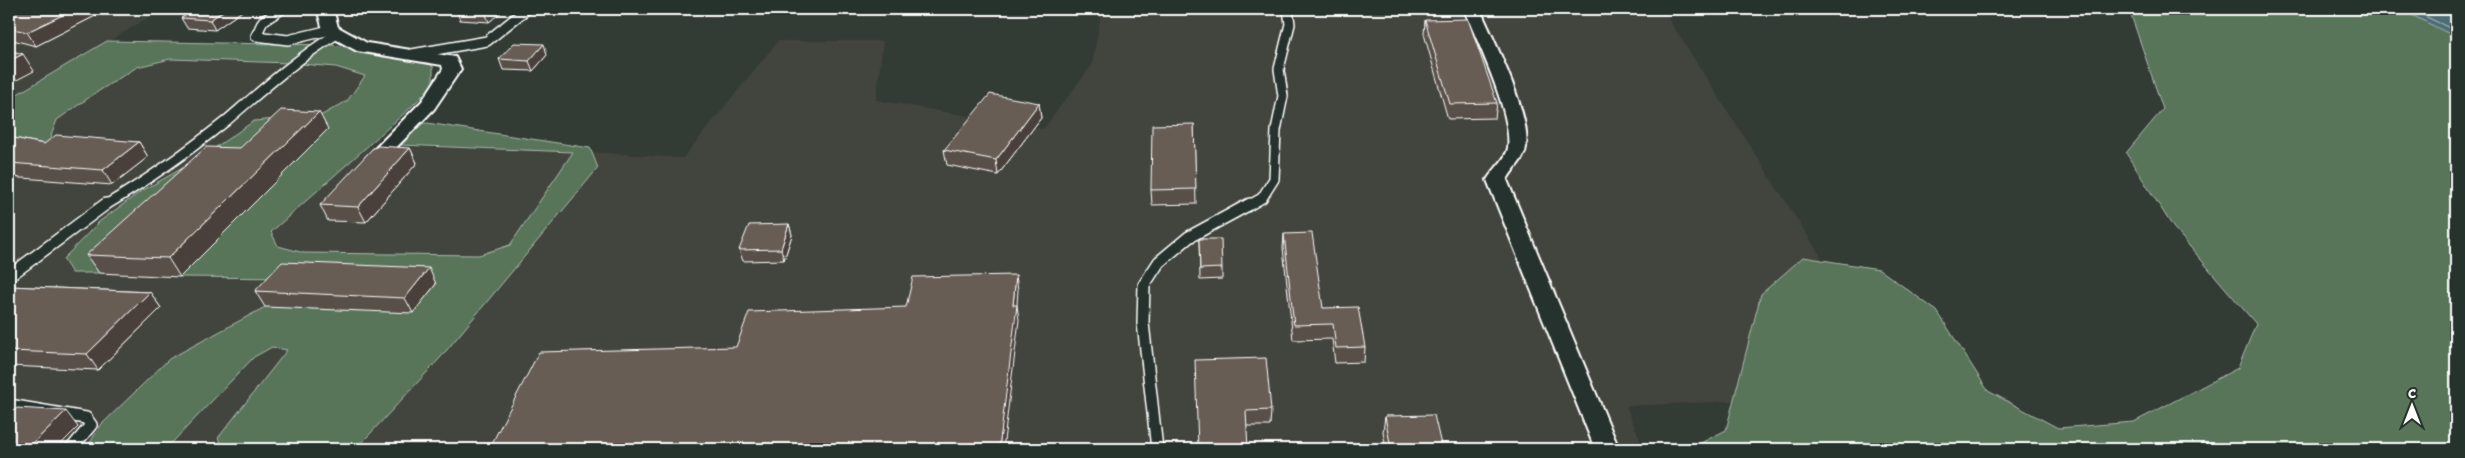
<svg xmlns="http://www.w3.org/2000/svg" width="2465" height="458" viewBox="0 0 2465 458" font-family="'Shantell Sans',sans-serif">
<style>
.built{fill:#43453e}
.green{fill:#58745a;stroke:#acbaac}
.water{fill:#4e6c74;stroke:#95a7ac}
.lines{fill:none;stroke-linecap:round;stroke-linejoin:round}
.shore{stroke:#b8c4c7;stroke-width:1}
.lane-far1-casing{stroke:#fff;stroke-width:12}
.lane-casing{stroke:#fff;stroke-width:14}
.street-casing{stroke:#fff;stroke-width:4}
.lane-far1{stroke:#26332d;stroke-width:9}
.lane{stroke:#26332d;stroke-width:11}
.street{fill:#26332d;fill-rule:evenodd}
.wall{fill:#595048;stroke:#fff}
.shaded-wall{fill:#49413b;stroke:#fff}
.building{fill:#685d54;stroke:#fff}
</style>
<rect width="100%" height="100%" fill="#333b35"/>
<filter id="ink" filterUnits="userSpaceOnUse"><feTurbulence type="fractalNoise" baseFrequency=".02" numOctaves="2"/><feDisplacementMap in="SourceGraphic" scale="10" xChannelSelector="R" yChannelSelector="G"/><feConvolveMatrix kernelMatrix="1 2 1 2 8 2 1 2 1" color-interpolation-filters="sRGB"/></filter>
<g filter="url(#ink)">
<path class="built" d="M9,9H163L108,42L408,60L324,145L573,151L683,158L778,41H883L876,100L1043,129L1092,65L1102,9H1662L1820,255L1859,395L1626,406L1644,449H9Z"/>
<g class="green">
<path d="M2129,9H2400L2456,37V449H1689L1726,430L1761,294L1803,257L1879,269L1937,311L1988,391L2058,428L2134,422L2238,368L2256,324L2173,227L2126,153L2163,109Z"/>
<path d="M107,41L333,45L412,57L433,66V85L407,111L271,232L278,246L304,253L479,255L510,245L573,152L399,145L398,138L415,124L427,123L590,148L598,168L441,357L356,449H224L218,438L287,350L272,347L254,357L166,449H86L101,425L169,359L265,307L291,278L180,277L289,167L217,165L99,273H72L63,259L100,221L140,192L197,160L254,121L322,115L347,101L365,76L336,67L290,63L170,59L137,67L94,94L57,120L51,136L66,150H9V99Z"/>
</g>
<path class="water" d="M2400,9H2439L2456,18V37Z"/>
<g class="lines">
<path class="shore" d="M2410,9L2456,31"/>
<g class="lane-far1-casing">
<g id="lane-far1">
<path d="M282,9L263,21L256,36L288,40L330,30"/>
<path d="M412,54L487,41L527,9"/>
<path d="M104,206C147,181 187,152 226,121C262,90 296,59 337,34"/>
<path d="M1248,206L1262,198L1274,179L1276,130L1283,96L1279,69L1290,24L1288,9"/>
</g>
</g>
<g class="lane-casing">
<g id="lane">
<path d="M9,276L106,204"/>
<path d="M9,405L86,418L91,425L71,449"/>
<path d="M1157,449L1143,323L1144,285L1159,262L1189,237L1250,204"/>
</g>
</g>
<g class="street-casing">
<g id="street">
<path d="M317,9H333L338,27L367,43L449,56L455,57L461,69L434,109L382,162H368L366,158L422,101L443,69L442,65L357,51L324,33Z"/>
<path d="M1464,9H1480C1494,41 1531,114 1526,147C1525,160 1512,169 1507,180L1619,449H1595L1487,180C1493,169 1506,160 1508,148C1513,115 1477,41 1464,9Z"/>
</g>
</g>
<use href="#lane-far1" class="lane-far1"/>
<use href="#lane" class="lane"/>
<use href="#street" class="street"/>
</g>
<g class="wall">
<path d="M9,9H109L36,46L9,39Z"/>
<path d="M245,9L215,30L187,28L181,18Z"/>
<path d="M457,9H505L489,22L460,20L456,10Z"/>
<path d="M1425,20L1497,103L1495,118L1448,119L1424,34Z"/>
<path d="M547,55L533,71L503,70L499,59Z"/>
<path d="M1039,103L1041,118L998,175L947,165L944,150Z"/>
<path d="M1194,124L1196,204L1152,205L1151,190Z"/>
<path d="M328,129L180,277L99,273L86,255L240,148Z"/>
<path d="M9,137L44,144L139,142L148,157L112,185L9,177Z"/>
<path d="M410,148L417,163L366,222L328,221L320,205Z"/>
<path d="M789,224L792,235L784,260L743,261L739,250Z"/>
<path d="M1284,234L1323,308L1365,347L1364,362L1335,363L1332,339L1293,340L1283,248Z"/>
<path d="M1199,239L1222,268V279L1200,280Z"/>
<path d="M436,284L413,313L265,307L255,291Z"/>
<path d="M9,286L150,292L161,308L98,370L9,366Z"/>
<path d="M1195,360L1271,410L1270,426H1247Z"/>
<path d="M1385,416L1442,449H1386L1383,432Z"/>
</g>
<g class="shaded-wall">
<path d="M75,9H109L36,46L27,32Z"/>
<path d="M226,9H245L215,30L210,20Z"/>
<path d="M490,9H505L489,22L485,12Z"/>
<path d="M544,44L547,55L533,71L529,61Z"/>
<path d="M23,54L34,71L9,84V61Z"/>
<path d="M1039,103L1041,118L998,175L996,160Z"/>
<path d="M319,112L328,129L180,277L168,258Z"/>
<path d="M139,142L148,157L112,185L103,170Z"/>
<path d="M410,148L417,163L366,222L358,207Z"/>
<path d="M789,224L792,235L784,260L781,249Z"/>
<path d="M429,268L436,284L413,313L405,298Z"/>
<path d="M1016,275L1018,290L1017,305L1019,320L1003,449H999L1013,305Z"/>
<path d="M150,292L161,308L98,370L87,354Z"/>
<path d="M66,411L78,427L56,449H27Z"/>
</g>
<g class="building">
<path d="M9,9H75L27,32L9,28Z"/>
<path d="M195,9H226L210,20L181,18Z"/>
<path d="M457,9H490L485,12L456,10Z"/>
<path d="M1468,19L1497,103L1450,104L1425,20Z"/>
<path d="M514,43L544,44L529,61L499,59Z"/>
<path d="M9,50L23,54L9,61Z"/>
<path d="M990,94L1039,103L996,160L944,150Z"/>
<path d="M281,110L319,112L168,258L86,255L206,147L240,148Z"/>
<path d="M1194,124L1196,189L1151,190L1152,125Z"/>
<path d="M56,135L139,142L103,170L9,163V137L44,144Z"/>
<path d="M378,146L410,148L358,207L320,205L372,149Z"/>
<path d="M789,224L781,249L739,250L749,225Z"/>
<path d="M1312,233L1323,308L1358,307L1365,347L1336,348L1333,324L1294,325L1284,234Z"/>
<path d="M1199,239H1221L1222,268L1200,269Z"/>
<path d="M282,262L429,268L405,298L255,291Z"/>
<path d="M1016,275L1013,305H1017L999,449H489L539,352L736,347L749,312L906,307L913,277Z"/>
<path d="M9,286L150,292L87,354L9,351Z"/>
<path d="M1266,358L1271,410L1246,411L1248,449H1198L1195,360Z"/>
<path d="M17,408L66,411L27,449H9V416Z"/>
<path d="M1434,415L1442,449H1391L1385,416Z"/>
</g>
</g>
<rect width="2465" height="458" fill="none" stroke="#26332d" stroke-width="30"/>
<rect x="15" y="15" width="2435" height="428" fill="none" stroke="#fff" stroke-width="2" filter="url(#ink)"/>
<g transform="translate(2412 406)" stroke="#26332d" stroke-width="4" paint-order="stroke">
<path d="M0-4L9 19L0 12L-9 19Z" fill="#ffffff"/>
<text y="-8" font-size="14" font-weight="bold" text-anchor="middle" fill="#ffffff">С</text>
</g>
</svg>
